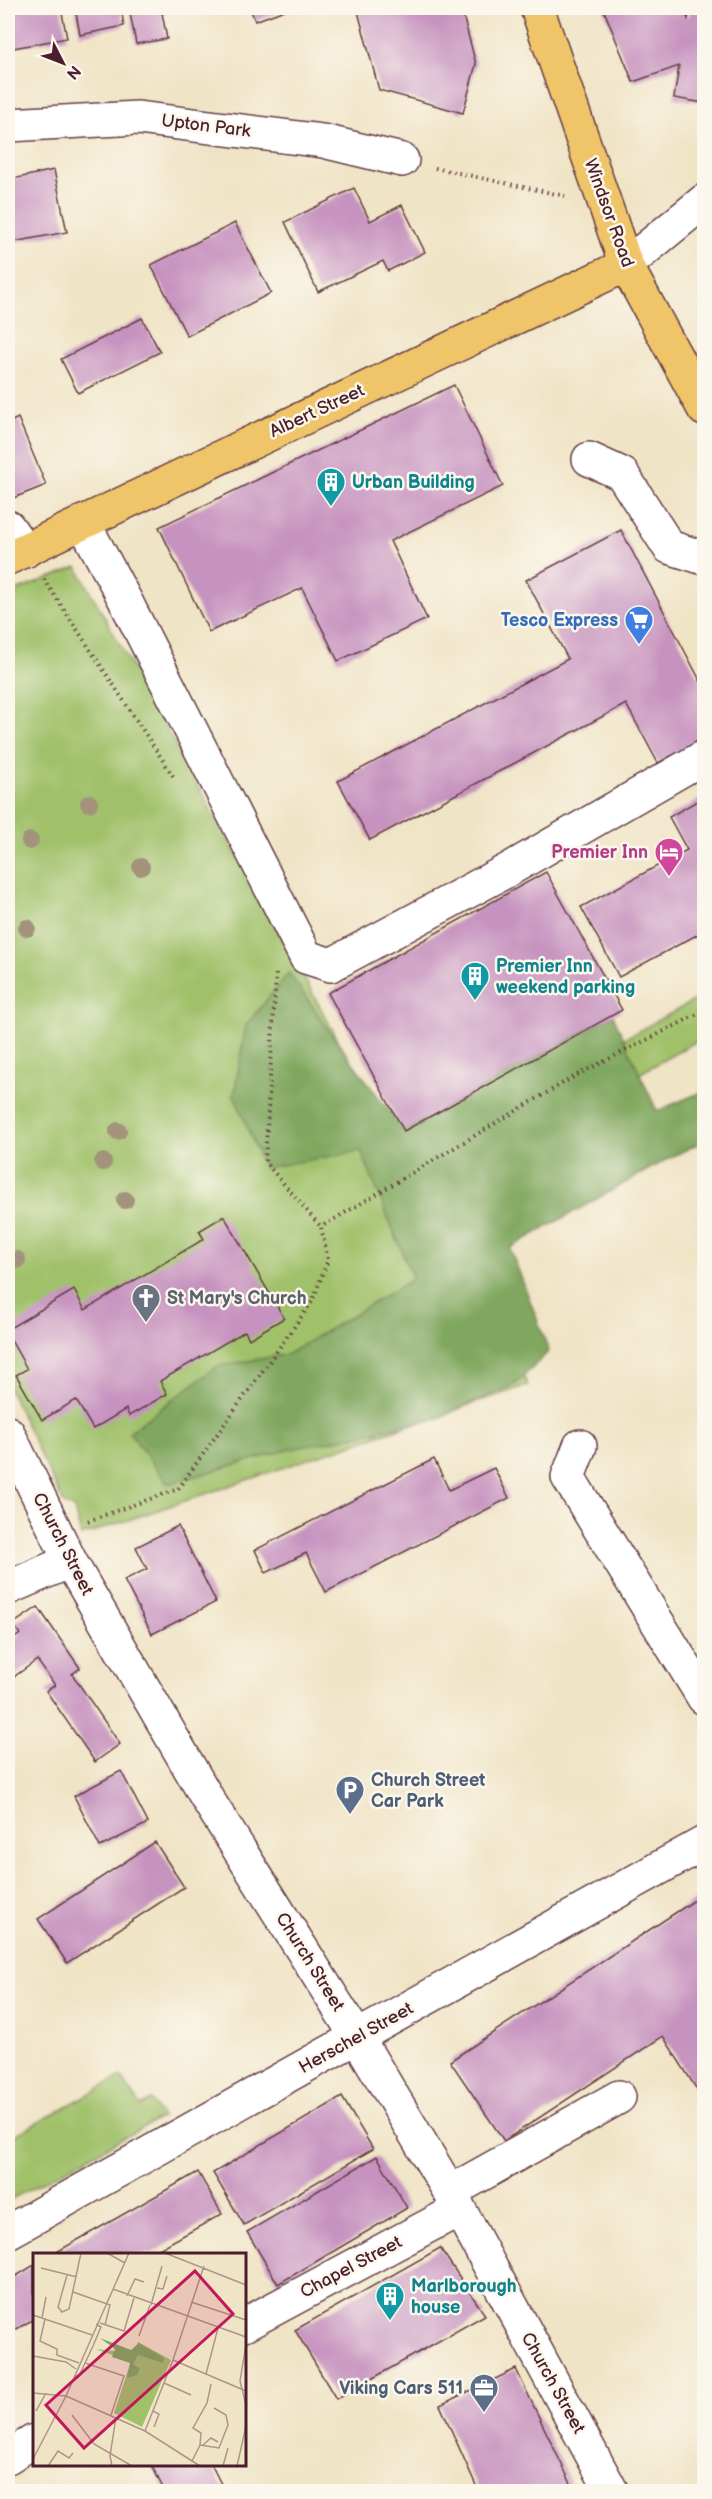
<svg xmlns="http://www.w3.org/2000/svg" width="712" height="2499" viewBox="0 0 712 2499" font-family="'Balsamiq Sans',sans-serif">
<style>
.green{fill:#a0c16a;stroke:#75704a;stroke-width:1.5}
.forest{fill:#80a75e;stroke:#656344;stroke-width:1.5}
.building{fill:#c692bf}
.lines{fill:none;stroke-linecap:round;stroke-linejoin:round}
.minor-casing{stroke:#633d42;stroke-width:36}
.major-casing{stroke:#633d42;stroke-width:36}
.path{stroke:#633d42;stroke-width:4;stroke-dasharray:1.5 4.5;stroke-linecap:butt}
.minor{stroke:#fff;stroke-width:33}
.major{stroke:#f0c469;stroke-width:33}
.tree{fill:#a3937b}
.labels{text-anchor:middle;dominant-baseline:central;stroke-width:5;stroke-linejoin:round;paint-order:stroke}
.street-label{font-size:18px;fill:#4a1f2b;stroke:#fbf7ec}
.culture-label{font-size:18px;font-weight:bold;fill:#0d838f;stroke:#fbf7ec;text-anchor:start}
.shop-label{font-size:18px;font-weight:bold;fill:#366cbe;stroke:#fbf7ec;text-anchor:end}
.hotel-label{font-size:18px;font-weight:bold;fill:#b23c85;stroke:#fbf7ec;text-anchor:end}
.worship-label{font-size:18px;font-weight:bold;fill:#5b616d;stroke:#fbf7ec;text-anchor:start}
.service-label{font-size:18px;font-weight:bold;fill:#4e5e75;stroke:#fbf7ec;text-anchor:start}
.inset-road{fill:none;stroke:#ae9588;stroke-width:1.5}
.view{fill:#c2185b;fill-opacity:0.15;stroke:#c2185b;stroke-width:3}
.inset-edge{fill:none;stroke:#4a1f2b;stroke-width:3}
</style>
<rect width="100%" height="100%" fill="#fbf7ec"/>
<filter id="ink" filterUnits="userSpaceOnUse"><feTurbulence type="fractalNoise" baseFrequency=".0167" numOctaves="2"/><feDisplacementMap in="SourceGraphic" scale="12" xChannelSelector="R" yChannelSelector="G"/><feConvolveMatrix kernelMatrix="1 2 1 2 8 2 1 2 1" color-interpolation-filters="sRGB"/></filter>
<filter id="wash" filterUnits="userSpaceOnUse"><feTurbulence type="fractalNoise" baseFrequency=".008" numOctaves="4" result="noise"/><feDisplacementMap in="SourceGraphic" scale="24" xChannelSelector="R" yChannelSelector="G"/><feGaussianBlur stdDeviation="1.35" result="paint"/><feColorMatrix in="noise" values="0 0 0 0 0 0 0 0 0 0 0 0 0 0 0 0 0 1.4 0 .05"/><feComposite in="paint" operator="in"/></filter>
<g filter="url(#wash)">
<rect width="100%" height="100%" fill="#f0e4c6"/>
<g class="green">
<path d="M77,567L404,1159L704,995V1037L609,1091L458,1253L528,1385L81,1536L74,1509L64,1504L8,1387V594Z"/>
<path d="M121,2076L141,2106L151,2100L162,2117L8,2201V2139Z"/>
</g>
<path class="forest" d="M289,973L338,1043L404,1131L613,1015L657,1111L704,1091V1141L669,1158L510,1248L549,1351L517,1383L436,1419L287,1450L168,1484L129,1432L218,1366L288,1354L413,1279L361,1151L264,1168L234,1095L246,1025Z"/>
<g id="blocks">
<g class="building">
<path d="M8,8H61L67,38L8,49Z"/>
<path d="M75,8H121L124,26L80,35Z"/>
<path d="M129,8H178V10L162,13L167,39L136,44Z"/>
<path d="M250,8H290L255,21Z"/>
<path d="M357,8H461L476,64L463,113L379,90Z"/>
<path d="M603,8H683L688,19L690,8H704V103L674,98L679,66L633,82Z"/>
<path d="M54,170L67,232L8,243V180Z"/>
<path d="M354,188L370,221L402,205L425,252L388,271L383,261L318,292L285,222Z"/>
<path d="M235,223L271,293L187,336L151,265Z"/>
<path d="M142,318L160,352L78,393L61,359Z"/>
<path d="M454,385L503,486L390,541L427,619L338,661L302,588L209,632L159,527Z"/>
<path d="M18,418L46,485L11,499L8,492V423Z"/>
<path d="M621,530L704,688V739L658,763L626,704L370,840L338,781L568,659L526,580Z"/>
<path d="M704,797V931L619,977L581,907L687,850L669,817Z"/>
<path d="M546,872L622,1010L404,1131L328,993Z"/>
<path d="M224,1216L284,1318L249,1339L245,1331L160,1381L167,1394L129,1416L126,1409L93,1429L76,1400L42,1420L16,1375L27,1369L8,1335V1329L74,1290L85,1310L204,1239L199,1231Z"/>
<path d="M434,1459L449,1490L494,1468L509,1498L326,1592L306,1553L266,1573L255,1550Z"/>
<path d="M178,1526L216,1602L152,1634L124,1580L147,1569L136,1547Z"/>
<path d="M38,1607L80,1668L72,1674L120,1744L95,1762L46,1691L55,1685L37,1660L8,1681V1643L20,1634L13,1624Z"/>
<path d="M121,1771L148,1823L100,1847L74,1796Z"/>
<path d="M155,1842L184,1887L67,1963L38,1919Z"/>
<path d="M704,1894V2094L701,2096L663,2036L504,2141L450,2061Z"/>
<path d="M342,2097L373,2149L244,2225L213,2173Z"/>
<path d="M377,2156L407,2208L278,2284L247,2232Z"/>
<path d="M198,2172L222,2214L150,2254H53Z"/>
<path d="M440,2248L485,2315L336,2399L295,2330Z"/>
<path d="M34,2265V2319L8,2334V2281Z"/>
<path d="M516,2369L537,2413L575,2492H479L440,2405Z"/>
<path d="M151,2464H211L225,2492H165Z"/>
</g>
</g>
</g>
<g filter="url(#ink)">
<use href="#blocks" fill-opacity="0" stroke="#633d42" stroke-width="1.5"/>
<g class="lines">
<g class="minor-casing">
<g id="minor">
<path d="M8,125L138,118L323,141L402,160"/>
<path d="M626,265L704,201"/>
<path d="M589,459L622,474L669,547L704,558"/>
<path d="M83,522L124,598L306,957L331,965L508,870L704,757"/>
<path d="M8,527L25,551"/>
<path d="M8,1433L70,1561L210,1803L357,2037L450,2192L612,2492"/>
<path d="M580,1446L568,1477L704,1698"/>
<path d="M8,1588L70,1561"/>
<path d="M450,2192L619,2097"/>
<path d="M8,2232L704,1843"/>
<path d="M244,2325L458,2210"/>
<path d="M8,2457L34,2441"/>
</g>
</g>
<g class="major-casing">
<g id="major">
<path d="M537,8L626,265L704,409"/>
<path d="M8,558L626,265"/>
</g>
</g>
<g class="path">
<path d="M435,168L565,196"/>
<path d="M44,579L173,776"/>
<path d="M276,974L265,1162L321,1227"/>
<path d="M88,1521L178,1489L312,1302L328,1260L321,1227L575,1076L704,1011"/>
</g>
<use href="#minor" class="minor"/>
<use href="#major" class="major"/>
</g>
<g class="tree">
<circle cx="89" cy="803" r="9"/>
<circle cx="30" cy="841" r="9"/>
<circle cx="141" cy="867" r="9"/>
<circle cx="27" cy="928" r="9"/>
<circle cx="118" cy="1131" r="9"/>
<circle cx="103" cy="1162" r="9"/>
<circle cx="125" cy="1200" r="9"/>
<circle cx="17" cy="1260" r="9"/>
</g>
</g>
<defs>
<g id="building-pin" transform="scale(1.5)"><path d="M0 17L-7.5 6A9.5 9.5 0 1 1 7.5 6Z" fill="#0f9aa8" stroke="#fbf7ec"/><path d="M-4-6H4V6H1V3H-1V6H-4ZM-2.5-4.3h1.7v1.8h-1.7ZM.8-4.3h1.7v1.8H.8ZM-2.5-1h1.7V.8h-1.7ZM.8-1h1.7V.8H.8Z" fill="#fff"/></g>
<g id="supermarket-pin" transform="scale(1.5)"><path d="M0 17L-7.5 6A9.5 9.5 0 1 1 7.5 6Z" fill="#3f7fe0" stroke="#fbf7ec"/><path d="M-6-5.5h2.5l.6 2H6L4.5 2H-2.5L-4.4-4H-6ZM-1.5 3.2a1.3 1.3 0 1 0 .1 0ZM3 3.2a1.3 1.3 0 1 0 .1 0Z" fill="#fff"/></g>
<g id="hotel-pin" transform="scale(1.5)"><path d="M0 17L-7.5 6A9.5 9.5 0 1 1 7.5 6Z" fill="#d1479c" stroke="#fbf7ec"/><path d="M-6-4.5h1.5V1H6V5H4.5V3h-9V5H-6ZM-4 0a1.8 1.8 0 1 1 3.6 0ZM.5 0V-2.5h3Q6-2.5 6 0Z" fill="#fff"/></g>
<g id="church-pin" transform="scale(1.5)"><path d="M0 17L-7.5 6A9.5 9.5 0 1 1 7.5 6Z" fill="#6b7280" stroke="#fbf7ec"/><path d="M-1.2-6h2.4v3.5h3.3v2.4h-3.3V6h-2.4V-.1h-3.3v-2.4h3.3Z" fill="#fff"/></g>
<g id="parking-pin" transform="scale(1.5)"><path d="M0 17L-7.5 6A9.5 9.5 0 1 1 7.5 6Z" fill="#5c6f8a" stroke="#fbf7ec"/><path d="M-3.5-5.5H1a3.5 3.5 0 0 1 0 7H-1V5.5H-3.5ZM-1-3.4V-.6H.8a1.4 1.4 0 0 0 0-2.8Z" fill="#fff"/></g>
<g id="office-pin" transform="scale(1.5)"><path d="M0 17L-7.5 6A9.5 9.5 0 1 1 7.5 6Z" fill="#5c6f8a" stroke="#fbf7ec"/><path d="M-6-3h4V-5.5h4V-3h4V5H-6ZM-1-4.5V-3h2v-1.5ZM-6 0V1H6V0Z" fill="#fff"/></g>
</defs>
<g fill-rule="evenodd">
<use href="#building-pin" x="331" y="482"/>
<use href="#supermarket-pin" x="639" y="620"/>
<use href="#hotel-pin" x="669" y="852"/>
<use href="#building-pin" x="475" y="976"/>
<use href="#church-pin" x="146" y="1298"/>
<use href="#parking-pin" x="350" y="1790"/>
<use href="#building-pin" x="390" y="2296"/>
<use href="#office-pin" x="484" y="2388"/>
</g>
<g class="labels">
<g class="street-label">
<text transform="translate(206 126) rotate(7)">Upton Park</text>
<text transform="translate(609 213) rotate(70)">Windsor Road</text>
<text transform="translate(317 411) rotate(-25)">Albert Street</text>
<text transform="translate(63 1544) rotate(63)">Church Street</text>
<text transform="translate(310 1962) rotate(58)">Church Street</text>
<text transform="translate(356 2038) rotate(-29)">Herschel Street</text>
<text transform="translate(351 2267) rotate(-28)">Chapel Street</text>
<text transform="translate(553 2383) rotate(61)">Church Street</text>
</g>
<g class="culture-label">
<text x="352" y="482">Urban Building</text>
<text x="496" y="966">Premier Inn<tspan x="496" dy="21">weekend parking</tspan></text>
<text x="411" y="2286">Marlborough<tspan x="411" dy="21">house</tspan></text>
</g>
<g class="shop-label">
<text x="618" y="620">Tesco Express</text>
</g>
<g class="hotel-label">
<text x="648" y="852">Premier Inn</text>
</g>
<g class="worship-label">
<text x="167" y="1298">St Mary's Church</text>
</g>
<g class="service-label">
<text x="371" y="1780">Church Street<tspan x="371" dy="21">Car Park</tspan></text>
<text x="463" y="2388" text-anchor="end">Viking Cars 511</text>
</g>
</g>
<g transform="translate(33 2253)">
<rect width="213" height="213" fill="#f0e4c6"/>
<path d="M105,89L138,107L109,174L81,160L98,108L62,96L101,100Z" fill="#a0c16a"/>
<path d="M67,85L98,97L106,90L131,105L130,110L105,102L100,111L107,116L104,122L94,125L97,110L79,104L82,96Z" fill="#80a75e"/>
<path class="inset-road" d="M74,0L92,10M132,0L213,32M8,15L44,24M34,22L25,54L29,59L36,56L48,0M124,35L130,36L134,23M80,36L213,84M40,39L77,52L72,72M94,43L102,26L111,29M158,49L213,67M118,52L129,13M0,62L59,82M9,65L13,44M12,66L7,88L24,96V102L46,110M67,70L91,78L101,45M106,83L117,52M213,92L207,128L213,152M0,103L33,109L43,116M140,107L213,138M52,110L91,123L78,162M173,121L185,75M41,123H46L60,93L68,74L63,71M131,130L158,142M0,140L33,143M33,143L112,178L167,213M3,158L13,140M120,158L126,161L121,174M39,162L61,191L99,213M112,178L140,107L171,13M167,192L186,195L195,172L193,162L181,155M170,192L178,185L185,189M0,206L33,143L96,0M159,208L167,192L168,180L160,175L174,150L178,131M15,213L25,198L36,205L40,200M79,213L77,203L83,164M190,213L195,195M204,213L213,173"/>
<path class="view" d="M162,18L200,61L51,195L13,152Z"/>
<rect width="213" height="213" class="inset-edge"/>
</g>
<rect width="712" height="2499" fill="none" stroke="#fbf7ec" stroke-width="30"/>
<g transform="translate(63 63) rotate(132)" stroke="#fbf7ec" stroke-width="4.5" paint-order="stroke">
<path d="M0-4.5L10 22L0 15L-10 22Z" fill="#4a1f2b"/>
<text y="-9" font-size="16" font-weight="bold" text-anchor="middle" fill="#4a1f2b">N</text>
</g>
</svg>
